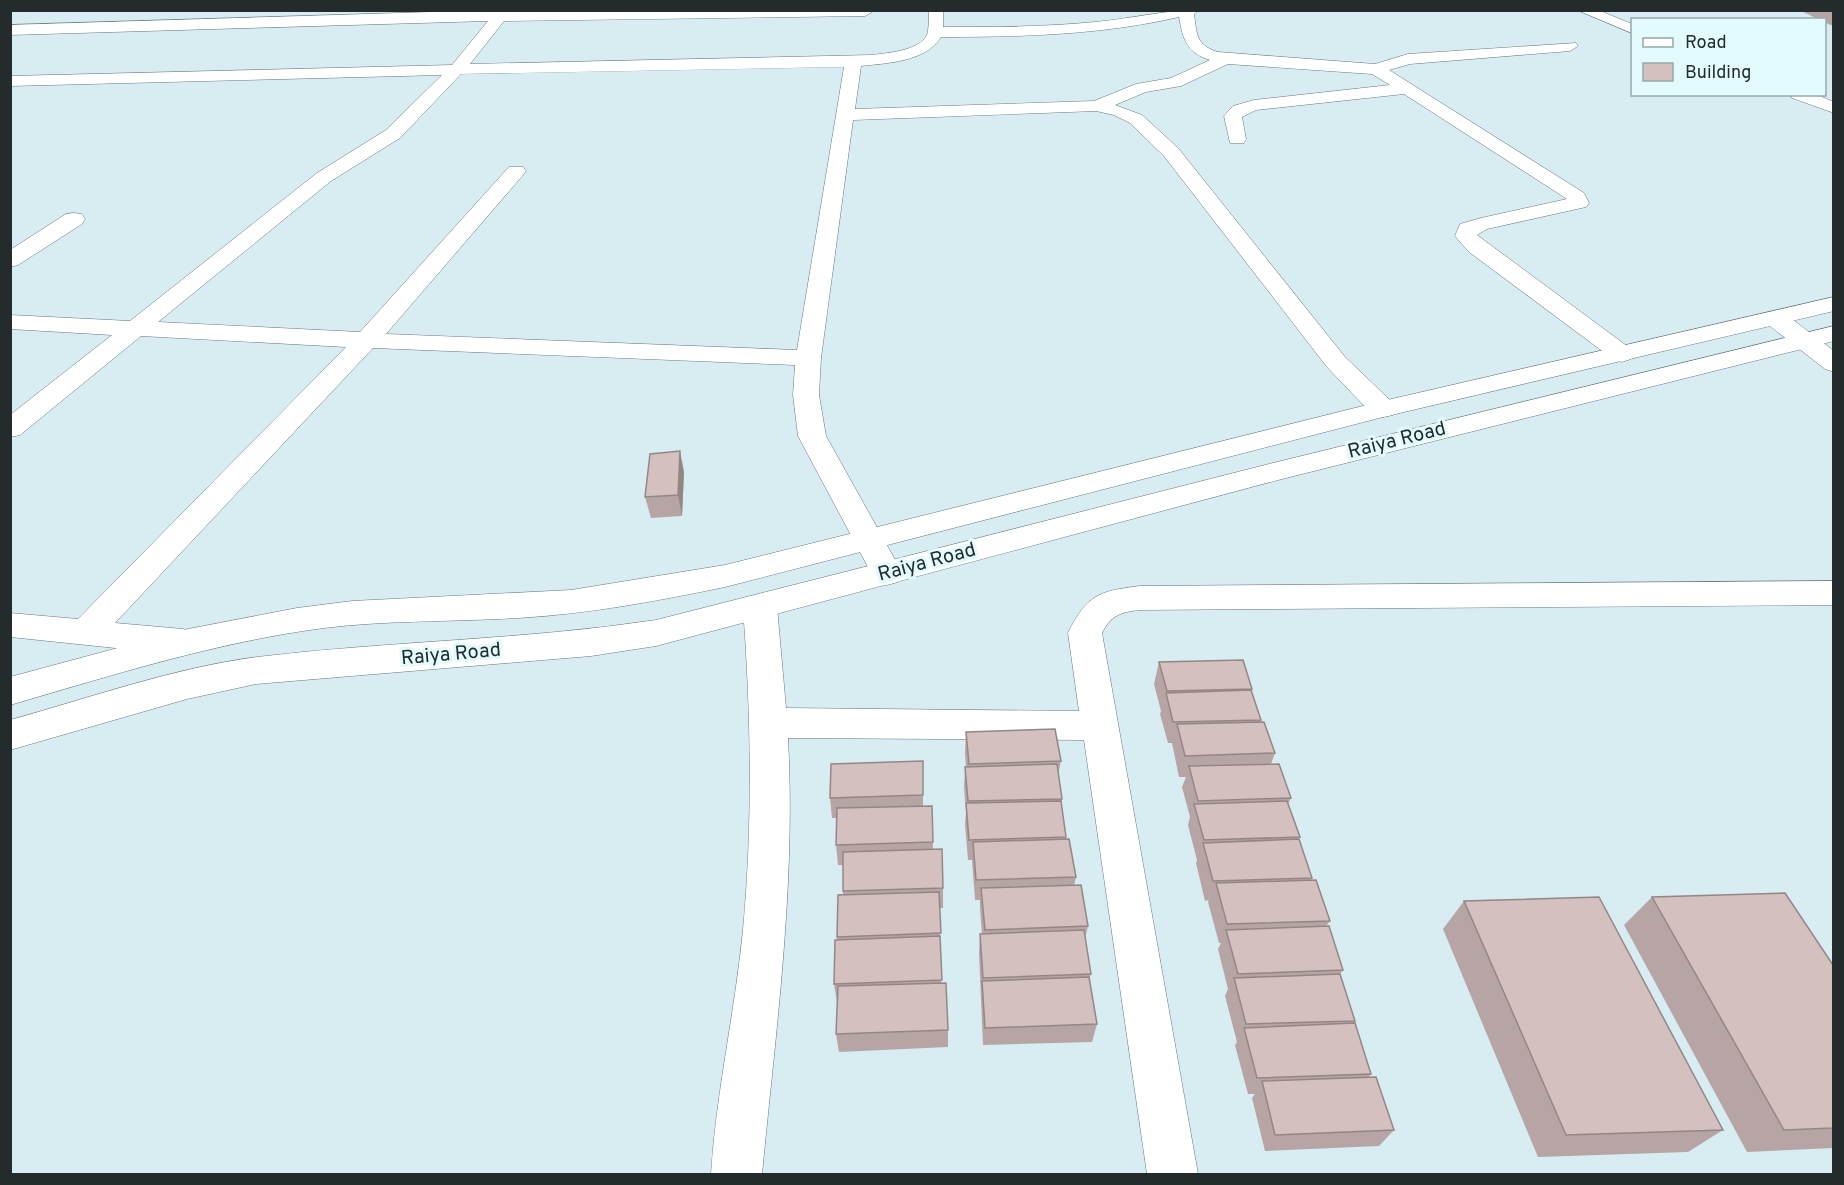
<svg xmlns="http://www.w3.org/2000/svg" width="1844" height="1185" viewBox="0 0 1844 1185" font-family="Overpass,sans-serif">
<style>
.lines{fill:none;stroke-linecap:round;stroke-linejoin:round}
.minor-casing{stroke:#65787c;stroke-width:1}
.tertiary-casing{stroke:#65787c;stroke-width:1}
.minor{fill:#fff;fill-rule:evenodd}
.tertiary{fill:#fff;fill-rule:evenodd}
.wall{fill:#b7a5a5}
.shaded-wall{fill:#958686}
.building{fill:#d5c0c0;stroke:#958686;stroke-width:1.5}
.labels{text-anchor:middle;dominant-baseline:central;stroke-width:6;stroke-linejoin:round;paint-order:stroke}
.street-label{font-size:20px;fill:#232b2d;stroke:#e4fbfe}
</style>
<rect width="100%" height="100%" fill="#d7edf1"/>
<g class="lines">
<g class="minor-casing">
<g id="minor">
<path d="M497,10L872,12L865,16L504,21L470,64L872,55C887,53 919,51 927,35C929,28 929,18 929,10H943V27C994,27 1044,27 1095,22C1130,19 1164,10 1199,10L1194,14C1197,35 1196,45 1218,52L1375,64L1408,54L1576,43L1578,46L1570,51L1410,64L1389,70L1584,193L1589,203L1586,207L1487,229L1477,235L1631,349L1635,354L1631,359L1622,362L1613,359L1469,252L1455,236L1460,224L1481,218L1567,199L1404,94L1256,110L1242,117L1246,139L1244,143H1230L1224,116L1233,106L1254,100L1390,85L1372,74L1228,64L1181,86L1146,92L1115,105L1142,115L1178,148L1345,357L1393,403L1397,409L1393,415L1383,417L1373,415L1327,367L1164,156L1130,123L1114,115L1096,111L853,120L821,358L819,395L826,436L903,574L898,582L887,585L876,582L798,436L793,395L795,365L373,348L115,623L183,629L195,633L200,642L195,651L183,655L10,637V613L78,619L346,347L141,336L20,435L10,437V415L112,335L10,329V315L130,321L317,173L386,130L442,75L10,86V76L452,65L488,21L10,35V25ZM1179,17C1183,40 1187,53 1210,60L1171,78L1136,84L1094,101L855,109L861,66C887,63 926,62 941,37C1021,37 1101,35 1179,17ZM844,67L797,350L386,334L523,175L526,171L523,167H509L360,332L158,322L331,181L400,138L461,74Z"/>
<path d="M1577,10H1598L1632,24V33Z"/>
<path d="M1790,94H1815L1834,102V113L1792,98Z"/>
<path d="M74,213L82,214L85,219L82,224L18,265L10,267V250L66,214Z"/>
<path d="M1775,311L1784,313L1834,351V372L1825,369L1766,323L1763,318L1766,313Z"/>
<path d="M1834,581V605L1140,610C1121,612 1111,615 1102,633L1198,1174H1147L1084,740L788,738C796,884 776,1028 762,1174H711C716,1093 735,1012 743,930C753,822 751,715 743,607L748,599L760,595L772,599L777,607L786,708L1079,711L1068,633C1087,595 1098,591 1140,586Z"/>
</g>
</g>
<g class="tertiary-casing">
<g id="tertiary">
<path d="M1834,297V311L1387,416L725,587C657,601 588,614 518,618C454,622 388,620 324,628C217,642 113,675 10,705V677L188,629L297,608L352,601L571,590L725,565L1383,401Z"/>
<path d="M1834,326V341L1278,480L656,646L591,656L256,684L187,699L10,750V720C89,698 177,667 257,657C390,641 524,640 656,620L1273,463Z"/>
</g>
</g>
<use href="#minor" class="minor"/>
<use href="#tertiary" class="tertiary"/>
</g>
<g class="wall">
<path d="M1799,10H1833V26L1824,22V20H1820Z"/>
<path d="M684,472L682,516L651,518L645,497Z"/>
<path d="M1159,662L1252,689L1251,690L1261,720L1260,722L1275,753L1271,764L1291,798L1288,804L1300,837L1298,839L1312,878L1311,880L1330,921L1326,926L1343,970L1340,974L1355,1021L1354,1023L1371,1074L1369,1077L1394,1130L1379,1146L1265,1151L1252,1098L1255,1094H1248L1235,1045L1237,1042L1225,996L1228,989L1218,949L1221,943H1219L1208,902L1209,900L1205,901L1196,863L1197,860L1188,825L1190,817L1182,787L1186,777H1179L1172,743H1168L1160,714L1161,711L1154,684Z"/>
<path d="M966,732L1061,761L1058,775L1062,799L1061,804L1066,839L1076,877L1074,886L1088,926L1085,939L1091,974L1089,979L1097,1024L1092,1042L983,1045L979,953L980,934H982L980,908V900H975L972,860H968L965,824L966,811L964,788L965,767H966L965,753Z"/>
<path d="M923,761V806H932L933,849L943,888V908H940V949L941,983L948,1030V1047L839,1052L836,1034L837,1002L834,984L837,937L843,895V865H838L836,845L837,818H832L830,798Z"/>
<path d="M1652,897L1833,965V1148L1747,1152L1624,925Z"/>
<path d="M1464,901L1723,1130L1688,1152L1538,1157L1443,929Z"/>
</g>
<path class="shaded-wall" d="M680,451L684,472L682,516L678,495Z"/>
<g class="building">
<path d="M680,451L678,495L645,497L650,454Z"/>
<path d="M1243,660L1252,689L1167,691L1159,662Z"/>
<path d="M1251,690L1261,720L1173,722L1166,693Z"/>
<path d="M1264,722L1275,753L1185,756L1177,724Z"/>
<path d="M1055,729L1061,761L969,764L966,732Z"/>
<path d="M923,761V795L830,798L831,764Z"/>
<path d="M1057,764L1062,799L968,801L965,767Z"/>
<path d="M1279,764L1291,798L1198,801L1189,766Z"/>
<path d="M1061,801L1066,837L969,840L966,803Z"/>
<path d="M1287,801L1300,837L1204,840L1194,804Z"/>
<path d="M932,806L933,842L836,845L837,808Z"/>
<path d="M1069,839L1076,877L976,880L973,842Z"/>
<path d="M1299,839L1312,878L1213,881L1203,843Z"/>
<path d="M942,849L943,888L843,891V852Z"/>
<path d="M1316,880L1330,921L1227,924L1216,883Z"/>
<path d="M1081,885L1088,926L985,930L981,888Z"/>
<path d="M939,892L941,933L837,937L838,895Z"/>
<path d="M1785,893L1833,965V1128L1784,1130L1652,897Z"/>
<path d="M1599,897L1723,1130L1566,1135L1464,901Z"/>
<path d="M1329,926L1343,970L1238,974L1226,930Z"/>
<path d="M1084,930L1091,974L983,978L980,934Z"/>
<path d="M940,936L942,980L834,984L835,940Z"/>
<path d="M1340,974L1355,1021L1246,1024L1234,978Z"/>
<path d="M1089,977L1097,1024L985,1028L982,981Z"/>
<path d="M946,983L948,1030L836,1034L838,986Z"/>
<path d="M1355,1023L1371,1074L1257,1078L1244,1028Z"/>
<path d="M1376,1077L1394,1130L1275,1135L1262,1081Z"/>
</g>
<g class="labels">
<g class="street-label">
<text transform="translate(1397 441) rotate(-14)">Raiya Road</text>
<text transform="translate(927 563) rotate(-15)">Raiya Road</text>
<text transform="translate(451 655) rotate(-5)">Raiya Road</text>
</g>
</g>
<rect width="1844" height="1185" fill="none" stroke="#232b2d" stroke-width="24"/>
<rect x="1631" y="18" width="195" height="78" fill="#e4fbfe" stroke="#97a8aa" stroke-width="1.5"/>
<rect x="1643" y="38" width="30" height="9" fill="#ffffff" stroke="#97a8aa" stroke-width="1.5"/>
<text x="1685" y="48" font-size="18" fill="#232b2d">Road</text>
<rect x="1643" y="63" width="30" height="18" fill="#d5c0c0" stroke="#97a8aa" stroke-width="1.5"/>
<text x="1685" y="78" font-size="18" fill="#232b2d">Building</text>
</svg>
